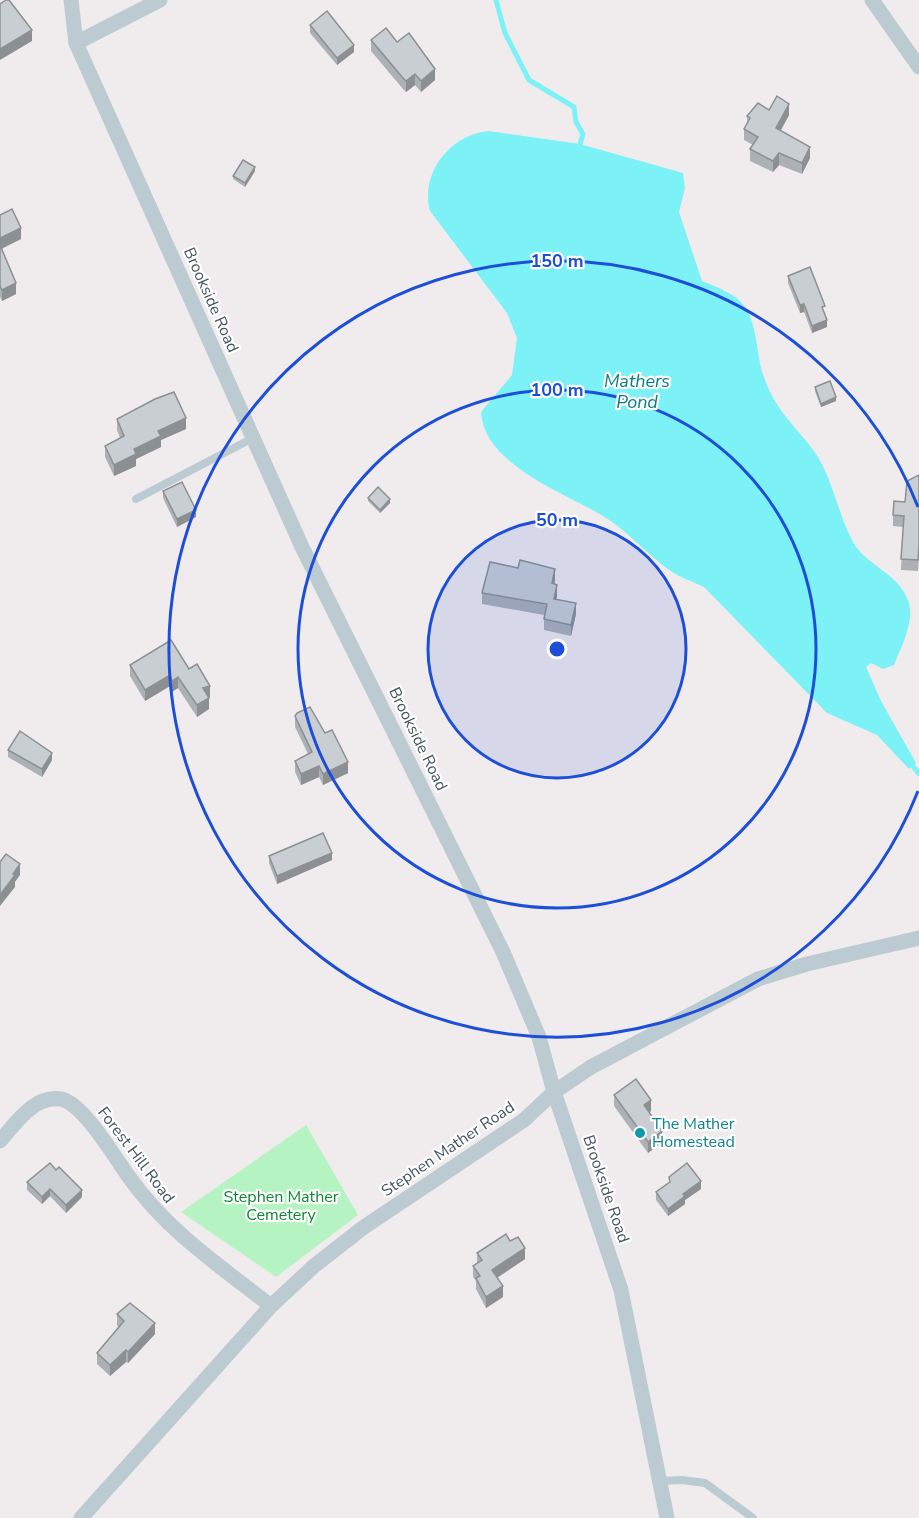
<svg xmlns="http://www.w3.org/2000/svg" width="919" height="1518" viewBox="0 0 919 1518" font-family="'Nunito Sans',sans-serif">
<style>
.green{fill:#b5f4c2}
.water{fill:#7cf2f6}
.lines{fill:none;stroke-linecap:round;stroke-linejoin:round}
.stream{stroke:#7cf2f6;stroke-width:5}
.lane{stroke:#bbcbd1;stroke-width:8}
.street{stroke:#bbcbd1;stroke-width:15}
.wall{fill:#acb1b5}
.shaded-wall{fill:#8c9093}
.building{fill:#c8ced2;stroke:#8c9093;stroke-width:1.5}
.ring{fill:none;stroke:#1d4ed8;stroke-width:3}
.culture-dot{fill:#0f9aa8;stroke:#fff;stroke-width:2}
.labels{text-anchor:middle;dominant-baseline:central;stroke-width:4.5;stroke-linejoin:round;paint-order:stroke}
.street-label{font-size:16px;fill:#43555c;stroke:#fff}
.culture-label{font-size:16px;fill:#0d838f;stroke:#fff;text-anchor:start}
.park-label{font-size:16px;fill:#0c8633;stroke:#fff}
.water-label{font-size:18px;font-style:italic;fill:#057e82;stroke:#fff}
.centre{fill:#1d4ed8;stroke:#fff;stroke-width:3}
.ring-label{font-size:18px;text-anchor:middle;font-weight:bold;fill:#1d4ed8;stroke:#fff;stroke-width:4.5;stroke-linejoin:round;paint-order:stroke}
</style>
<rect width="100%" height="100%" fill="#f0eced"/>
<path class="green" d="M306,1125L358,1215L276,1277L181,1212Z"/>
<path class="water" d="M488,131L580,144L683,173L685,188L679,212L702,281C716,287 740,295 747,310C758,330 756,357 765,380C775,409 796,427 814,451C832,476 837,511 851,538C864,566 897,571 908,600C916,619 901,647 894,665L883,669L871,663L866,667L881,701L916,763L909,769L877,735L827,713L704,587C696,583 687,580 679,576C652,561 632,534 606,518C567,493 484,466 481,412L512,375L517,338L507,313L430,211C420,173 450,135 488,131Z"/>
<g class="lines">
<g class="stream">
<path d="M496,0L505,33L529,80L574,107L576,122L583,134L580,144L582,149"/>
<path d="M909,761L919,774"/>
</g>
<g class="lane">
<path d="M136,499L253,438"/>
<path d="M659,1481L682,1480L705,1483L753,1518"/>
</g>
<g class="street">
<path d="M71,0L76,43L302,547L503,952L539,1037L554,1092L621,1290L667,1518"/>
<path d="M872,0L919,67"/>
<path d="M76,43L160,0"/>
<path d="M0,1141C16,1123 34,1095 61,1099C83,1103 116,1159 129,1177C167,1231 220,1266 271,1306"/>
<path d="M81,1518L271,1306L314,1266L364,1227L524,1120L554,1092L591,1067L758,979L807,964L919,938"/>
</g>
</g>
<g class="wall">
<path d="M310,25L354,52L337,65L310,33Z"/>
<path d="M371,40L397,42L435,80L421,92L415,85L406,92L403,89L371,51Z"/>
<path d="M769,110L789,115L781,130L810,158L802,174L779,165L773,172L750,161V149L753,145L744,140V129L747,124V116Z"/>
<path d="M255,171L245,187L233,179V176Z"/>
<path d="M0,215L21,239L2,249L16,294L2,301L0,297Z"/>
<path d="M788,276L825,313L827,327L812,333L804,312L800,313L788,283Z"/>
<path d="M815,387L836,401L821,407L815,391Z"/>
<path d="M117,419L186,429L161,440V447L136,459V466L114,476L105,457V446L120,438L117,430Z"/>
<path d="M919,475V556L918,571L901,570L903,527L893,526V515L905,502Z"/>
<path d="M163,491L196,517L177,527L163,498Z"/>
<path d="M368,498L390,503L380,513L368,501Z"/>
<path d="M555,580L554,584L557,596L556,600L576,614L571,636L544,630V615L482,604V593Z"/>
<path d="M130,665L189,669L210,697H209V709L197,717L178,688L172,692L170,686L145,701L130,676Z"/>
<path d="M295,716L348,773L323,785L319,777L301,785L295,772V761L308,754L295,727Z"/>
<path d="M8,750L52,760L42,777L8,757Z"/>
<path d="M269,856L332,860L277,884L269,863Z"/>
<path d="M614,1095L651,1111L649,1113L662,1142L648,1153L614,1106Z"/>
<path d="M669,1177L701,1189L685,1200V1204L668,1216L656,1200V1192L669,1182Z"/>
<path d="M27,1182L82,1197L66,1213L50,1196L42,1204L27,1190Z"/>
<path d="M510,1241L525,1259L497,1278L503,1297L486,1308L476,1289V1281L473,1277V1266L477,1263V1253Z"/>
<path d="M117,1314L155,1334L128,1363L126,1362L110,1376L97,1364V1353L119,1327L117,1326Z"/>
</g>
<g class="shaded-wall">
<path d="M32,30V41L0,60V49Z"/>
<path d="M354,45V52L337,65V58Z"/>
<path d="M435,69V80L421,92V81Z"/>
<path d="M415,74V85L406,92V81Z"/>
<path d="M789,104V115L776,139V128Z"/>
<path d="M810,147V158L802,174V163Z"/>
<path d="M779,153V165L773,172V161Z"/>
<path d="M255,167V171L245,187V183Z"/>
<path d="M21,228V239L0,249V238Z"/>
<path d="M16,283V294L2,301V290Z"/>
<path d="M804,304V312L800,313V305Z"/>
<path d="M827,320V327L812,333V326Z"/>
<path d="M836,397V401L821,407V404Z"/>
<path d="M186,418V429L161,440V447L136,459V466L114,476V465L158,431Z"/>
<path d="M390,499V503L380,513V510Z"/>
<path d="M196,510V517L177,527V519Z"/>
<path d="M555,569V580L552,594V583Z"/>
<path d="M557,585V596L554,610V599Z"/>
<path d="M576,603V614L571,636V625Z"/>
<path d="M170,675V686L145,701V690Z"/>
<path d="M178,677V688L172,692V681Z"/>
<path d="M210,686V697L203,699V688Z"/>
<path d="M209,698V709L197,717V705Z"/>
<path d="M52,753V760L42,777V769Z"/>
<path d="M348,762V773L323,785V774Z"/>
<path d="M319,766V777L301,785V774Z"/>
<path d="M332,853V860L277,884V876Z"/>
<path d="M20,864V875L15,882V887L0,906V895L13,874Z"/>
<path d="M651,1100V1111L644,1116V1105Z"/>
<path d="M662,1131V1142L648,1153V1142Z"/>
<path d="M701,1181V1189L685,1200V1204L668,1216V1209L683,1194Z"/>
<path d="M50,1189V1196L42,1204V1197Z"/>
<path d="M82,1190V1197L66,1213V1205Z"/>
<path d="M525,1248V1259L492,1281V1270Z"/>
<path d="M503,1286V1297L486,1308V1297Z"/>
<path d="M155,1323V1334L128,1363V1352Z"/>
<path d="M126,1350V1362L110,1376V1365Z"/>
</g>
<g class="building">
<path d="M6,0H9L32,30L0,49V4Z"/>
<path d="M327,11L354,45L337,58L310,25Z"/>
<path d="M386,28L397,42L409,33L435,69L421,81L415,74L406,81L403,78L371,40Z"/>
<path d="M777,96L789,104L776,128L810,147L802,163L779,153L773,161L750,149L758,137L744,129L750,118L747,116L758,103L769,110Z"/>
<path d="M243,160L255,167L245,183L233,176Z"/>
<path d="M12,209L21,228L0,238V215Z"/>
<path d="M0,245L16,283L2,290L0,286Z"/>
<path d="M810,267L825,306L822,307L827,320L812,326L804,304L800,305L788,276Z"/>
<path d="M830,381L836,397L821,404L815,387Z"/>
<path d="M174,392L186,418L158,431L161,436L134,449L136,454L114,465L105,446L124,436L117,419L155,399Z"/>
<path d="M919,475V545L918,560L901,559L904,516L893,515L894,501L905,502L907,481Z"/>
<path d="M182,482L196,510L177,519L163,491Z"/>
<path d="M378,487L390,499L380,510L368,498Z"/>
<path d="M520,560L555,569L552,583L557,585L554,599L576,603L571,625L544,619L547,604L482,593L490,562L518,568Z"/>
<path d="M171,640L189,669L197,664L210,686L203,688L209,698L197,705L178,677L172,681L170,675L145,690L130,665Z"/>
<path d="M310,707L325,733L332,730L348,762L323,774L319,766L301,774L295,761L312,752L295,716L297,713Z"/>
<path d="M20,731L52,753L42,769L8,750Z"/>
<path d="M323,833L332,853L277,876L269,856Z"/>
<path d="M6,854L20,864L13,874L15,875L0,895V862Z"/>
<path d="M636,1079L651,1100L644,1105L662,1131L648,1142L614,1095Z"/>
<path d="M50,1163L56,1170L59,1167L82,1190L66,1205L50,1189L42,1197L27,1182Z"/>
<path d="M687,1163L701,1181L683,1194L685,1196L668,1209L656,1192L670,1182L669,1177Z"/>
<path d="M506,1234L510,1241L518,1237L525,1248L492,1270L503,1286L486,1297L476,1278L480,1276L473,1266L482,1260L477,1253Z"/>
<path d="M130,1303L155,1323L128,1352L126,1350L110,1365L97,1353L124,1321L117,1314Z"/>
</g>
<circle cx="557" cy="649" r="129" fill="#1d4ed8" fill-opacity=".12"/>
<g class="ring">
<circle cx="557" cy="649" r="129"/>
<circle cx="557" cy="649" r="259"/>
<path d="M918 791A388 388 0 1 1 918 507"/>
</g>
<circle class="culture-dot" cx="640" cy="1133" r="6"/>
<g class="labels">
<g class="street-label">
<text transform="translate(211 300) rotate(66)">Brookside Road</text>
<text transform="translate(418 739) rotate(64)">Brookside Road</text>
<text transform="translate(448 1149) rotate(-34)">Stephen Mather Road</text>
<text transform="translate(136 1155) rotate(53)">Forest Hill Road</text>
<text transform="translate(606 1189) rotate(71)">Brookside Road</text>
</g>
<g class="culture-label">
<text x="652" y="1124">The Mather<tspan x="652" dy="18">Homestead</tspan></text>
</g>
<g class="park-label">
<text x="281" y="1197">Stephen Mather<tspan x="281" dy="18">Cemetery</tspan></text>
</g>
<g class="water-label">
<text x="637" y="381">Mathers<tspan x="637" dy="21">Pond</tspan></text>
</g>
</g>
<circle cx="557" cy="649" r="9" class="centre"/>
<g class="ring-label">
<text x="557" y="267">150 m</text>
<text x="557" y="396">100 m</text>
<text x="557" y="526">50 m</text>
</g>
</svg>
